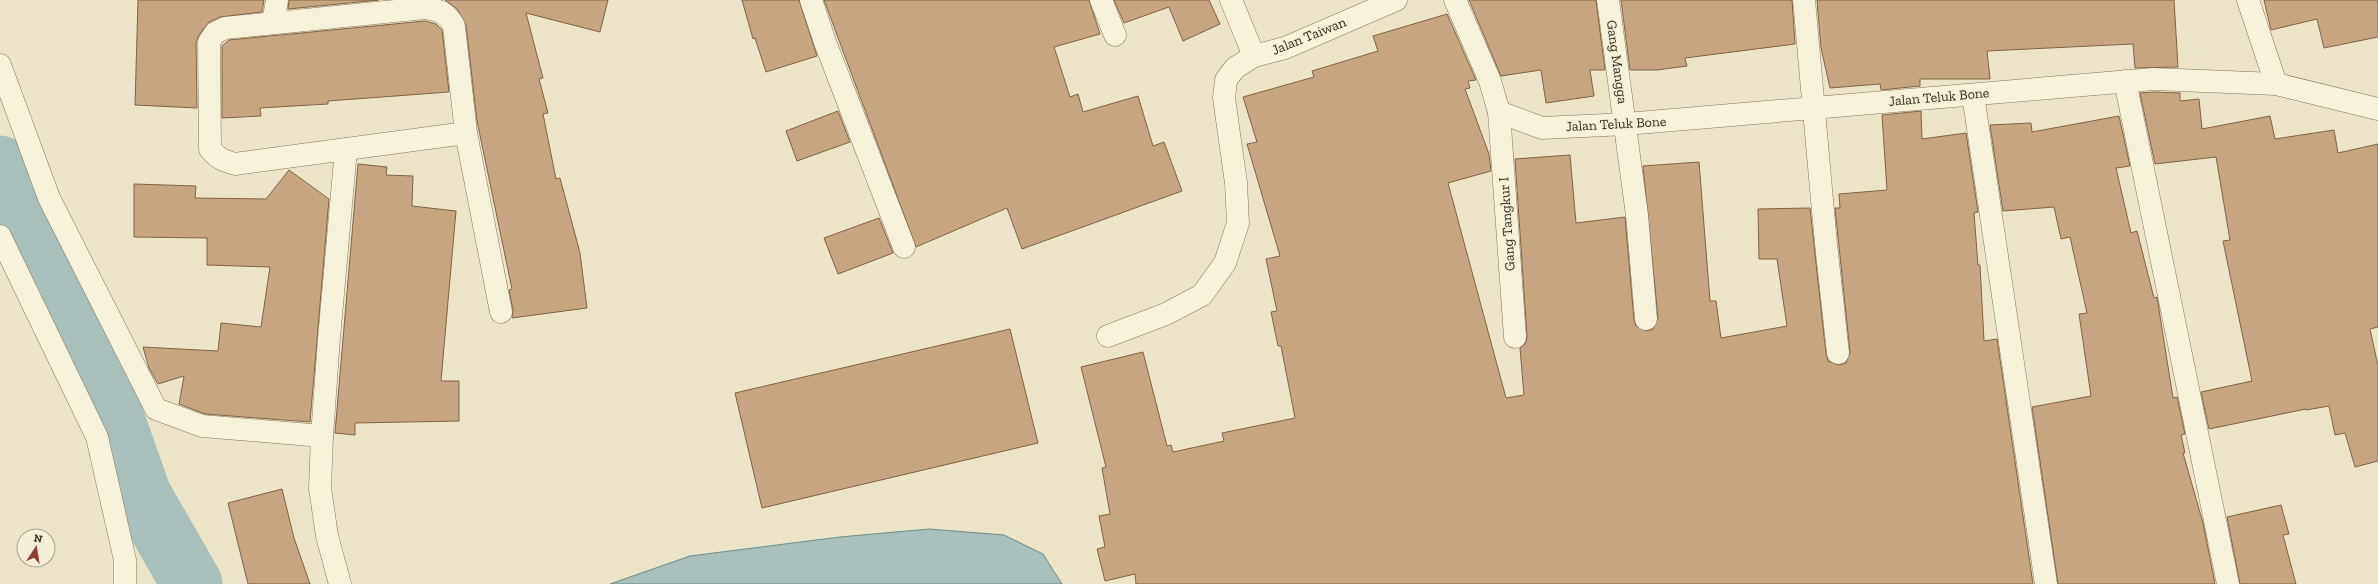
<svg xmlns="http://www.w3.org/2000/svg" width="2378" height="584" viewBox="0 0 2378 584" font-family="'Zilla Slab',serif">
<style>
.water{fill:#a8bfbb;stroke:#6f8d89}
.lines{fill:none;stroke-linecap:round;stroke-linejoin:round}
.river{stroke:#a8bfbb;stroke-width:61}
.building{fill:#c6a581;stroke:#826446}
.minor-casing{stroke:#85775e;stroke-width:23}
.minor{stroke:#f6f1da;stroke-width:22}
.labels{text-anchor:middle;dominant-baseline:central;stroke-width:3;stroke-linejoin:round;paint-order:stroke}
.street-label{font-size:14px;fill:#372e21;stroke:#f3eed7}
</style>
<rect width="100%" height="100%" fill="#ebe4c8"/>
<path class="water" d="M929,529L1004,535L1043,554L1062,584H610L690,556L840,537Z"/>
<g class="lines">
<path class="river" d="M0,166L84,333L141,495L192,584"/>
</g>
<g class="building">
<path d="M138,0H264L262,12L220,17L209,22L199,35L196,42L197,108L135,105Z"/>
<path d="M289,0H379L288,9Z"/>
<path d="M445,0H608L600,32L526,13L543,78L539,79L548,113L543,114L556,179L560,178L580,253L587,308L512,318L513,310L509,290L512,289L477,121L466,25L457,9Z"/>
<path d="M742,0H799L817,56L766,72L755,38L753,39Z"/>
<path d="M824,0H1089L1100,34L1054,47L1070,97L1078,94L1083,112L1138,96L1153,146L1164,142L1182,191L1022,249L1007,208L916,247Z"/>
<path d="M1114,0H1209L1220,24L1183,41L1169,7L1124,23Z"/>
<path d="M1469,0H1596L1605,70H1590L1594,96L1546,103L1541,70L1501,76Z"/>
<path d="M1621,0H1792L1795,44L1685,58L1687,66L1657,70H1630Z"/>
<path d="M1817,0H2174L2178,67L2135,68L2133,44L1987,51L1990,79H1920V86L1881,90L1880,84L1830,88L1821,48Z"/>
<path d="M2264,0H2378V37L2324,48L2317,19L2271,30Z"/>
<path d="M1447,14L1476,80L1468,81L1470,88L1465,89L1489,154L1491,171L1448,183L1506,398L1524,395L1520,348L1526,343L1527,336L1515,159L1570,155L1576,223L1625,217L1634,320L1636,326L1647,331L1653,329L1658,318L1643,166L1699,162L1710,301H1716L1721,338L1787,326L1777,259H1759L1758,209L1810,208L1826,354L1828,361L1839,365L1846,363L1850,352L1835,208H1840L1839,194L1887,190L1882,115L1921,111L1922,139L1966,133L1978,212L1974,213L1978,265H1980L1984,341L1997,339L2033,584H1136L1135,574L1105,581L1097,549L1105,547L1099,516L1110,514L1102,468L1106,467L1081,367L1143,352L1167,446L1171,445L1173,452L1224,441L1222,433L1295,418L1281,346H1278L1271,312L1277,311L1266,259L1280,256L1247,144L1257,142L1243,97L1314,77L1312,71L1378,51L1373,36Z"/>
<path d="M425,21L436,24L442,30L449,92L328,101V104L260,108L261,116L222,118V46L229,40Z"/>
<path d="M2154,92L2180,93V101L2199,99L2202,129L2270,116L2275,139L2334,130L2338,153L2378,144V327L2370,329L2378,366V461L2355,467L2345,433L2335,435L2329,406L2306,410V409L2209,429L2201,392L2252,381L2223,241L2230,240L2216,157L2155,164L2140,93Z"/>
<path d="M838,111L850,142L797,161L786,131Z"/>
<path d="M2119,116L2130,166L2116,168L2131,233L2137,231L2154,298L2157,297L2173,398L2177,397L2185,434L2181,435L2185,453H2183L2203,523L2215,584H2058L2032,407L2091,396L2079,314L2087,313L2070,237L2061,239L2054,207L2003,211L1990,125L2031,123L2032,132Z"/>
<path d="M358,164L387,167L386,175L413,176L412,206L456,211L441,381H459V421L355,423V435L335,433Z"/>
<path d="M289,170L329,199L310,422L205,414L179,404L184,376L158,384L149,368L143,347L218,351L221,323L261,327L270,267L207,265V238L134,237V184L196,186L195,198L266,199Z"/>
<path d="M879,218L893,253L838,274L824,238Z"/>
<path d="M1010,329L1038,443L762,508L735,393Z"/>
<path d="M282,489L294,538L310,584H248L228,503Z"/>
<path d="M2281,505L2289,534L2283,535L2296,584H2240L2227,517Z"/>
</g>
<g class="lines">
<g class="minor-casing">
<g id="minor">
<path d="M811,0L825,42L904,247"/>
<path d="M1101,0L1115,35"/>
<path d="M1231,0L1254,56"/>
<path d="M1455,0L1490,81L1499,112L1515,337"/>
<path d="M1608,0L1637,215L1646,319"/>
<path d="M1804,0L1826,244L1838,353"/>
<path d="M2248,0L2276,84"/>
<path d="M273,23L277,0"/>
<path d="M0,65L49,198L156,409L202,426L322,436L320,488L327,536L340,584"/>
<path d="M2125,81L2228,584"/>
<path d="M1973,95L2046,584"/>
<path d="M1499,112L1542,128L1626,124L2154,79L2276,84L2378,109"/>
<path d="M466,133L235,164C224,161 217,158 210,149L209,42L215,33L225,28L425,8C440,10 447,13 454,26L466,133L501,312"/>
<path d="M0,236L97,437L125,560V584"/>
<path d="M1108,336L1166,314L1202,295L1225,263L1238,223L1236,183L1224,98L1226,80L1235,68L1254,56L1285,48L1396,0"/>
<path d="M322,436L329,338L346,149"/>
</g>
</g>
<use href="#minor" class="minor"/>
</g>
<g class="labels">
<g class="street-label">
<text transform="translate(1309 36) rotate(-22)">Jalan Taiwan</text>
<text transform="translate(1617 62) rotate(82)">Gang Mangga</text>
<text transform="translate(1939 97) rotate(-5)">Jalan Teluk Bone</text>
<text transform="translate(1616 124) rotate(-3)">Jalan Teluk Bone</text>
<text transform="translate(1507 224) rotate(-94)">Gang Tangkur I</text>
</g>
</g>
<g transform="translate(36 548) rotate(12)"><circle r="19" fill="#f3eed7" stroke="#a8a18e"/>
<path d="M0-3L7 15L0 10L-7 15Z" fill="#8f3c33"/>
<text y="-6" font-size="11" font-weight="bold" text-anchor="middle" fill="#372e21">N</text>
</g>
</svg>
